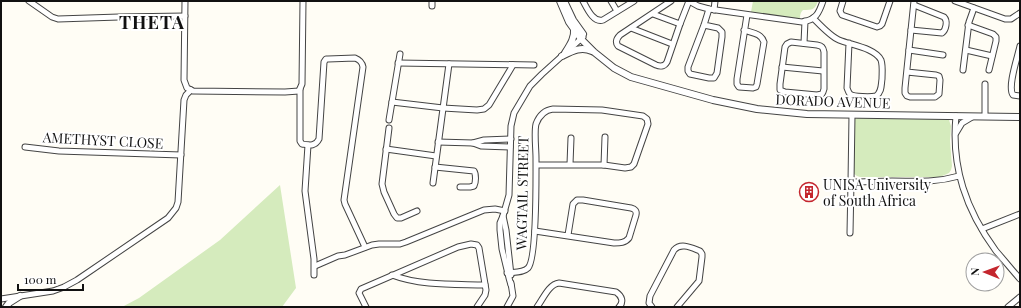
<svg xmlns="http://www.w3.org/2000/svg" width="1021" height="308" viewBox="0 0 1021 308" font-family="'Playfair Display',serif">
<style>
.green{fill:#d5ebbd}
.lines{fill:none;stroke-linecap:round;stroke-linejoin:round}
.minor-casing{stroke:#444;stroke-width:7}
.tertiary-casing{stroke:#444;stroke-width:8}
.minor{stroke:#fff;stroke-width:5}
.tertiary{stroke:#fff;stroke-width:6}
.labels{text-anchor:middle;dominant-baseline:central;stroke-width:4;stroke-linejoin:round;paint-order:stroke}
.street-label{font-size:14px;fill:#111;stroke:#fff}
.poi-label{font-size:14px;fill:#111;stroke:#fff;text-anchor:start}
.district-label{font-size:18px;font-weight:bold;letter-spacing:1px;fill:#111;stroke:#fff}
</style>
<rect width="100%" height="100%" fill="#fffdf5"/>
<g class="green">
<path d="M753,1H818C815,10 812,10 803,10C801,12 800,14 800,18L799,19L751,12Z"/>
<path d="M858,118L948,119L949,120L951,126L950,141L952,166L951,170L949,173L940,177H860L857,176L853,173V122L855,119Z"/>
<path d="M280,185L296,288L282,307H122L139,298L220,240Z"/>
</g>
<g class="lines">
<g class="minor-casing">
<g id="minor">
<path d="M29,1L52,17L58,19L119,17L185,16"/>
<path d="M185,1L184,80L187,88L193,91L285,92L299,91L302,84L303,1"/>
<path d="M583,1C587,8 593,23 603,20L634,1"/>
<path d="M611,1L617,11"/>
<path d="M671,1L620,35C617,38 615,42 618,46L656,65C661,67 665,66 667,62L680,24L689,1"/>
<path d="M689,1L698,6L709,9L802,22C816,20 819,13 823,1"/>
<path d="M843,1L840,11L842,15L877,27L880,26L882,24L890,1"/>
<path d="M955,1L1005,19H1011L1020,13"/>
<path d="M432,6V1"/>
<path d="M714,10L715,1"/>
<path d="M653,14L680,24"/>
<path d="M813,18C820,25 831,37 839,40C851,45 875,48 881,60C883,66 882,73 882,79C881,85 882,92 876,96C871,97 853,97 850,94C848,92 848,90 847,88L849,43"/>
<path d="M704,25L718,28L722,32V37L717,73L714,78H709L690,74L688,71V67L704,25L709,9"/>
<path d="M968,25L993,34L996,37V41L989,70"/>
<path d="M631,28L672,44"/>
<path d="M744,30C752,33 761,33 764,42L757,84L756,87L753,88L739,87L737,84V79L747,15"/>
<path d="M911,30L942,33C946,30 948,21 944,17L914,5"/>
<path d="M791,42L817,45C822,46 823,47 824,52V89L823,92L822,94L817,95L785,92L780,90V84L785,47L787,44Z"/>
<path d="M804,43L805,21"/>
<path d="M1020,46C1018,56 1007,87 1013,95L1020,96"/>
<path d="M909,50L943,55"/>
<path d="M966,50L992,56"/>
<path d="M398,63L534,65"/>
<path d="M782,67L823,71"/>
<path d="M963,70L969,22L974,8"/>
<path d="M907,72L936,75L939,76L940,80L939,94L935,97H910L907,96L905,93V88L914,1"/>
<path d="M985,84V116"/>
<path d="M300,89V141L302,144C309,145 315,147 319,139L324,62L326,59H328L355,58C360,60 362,62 363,67L344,200L345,204L365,247"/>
<path d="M392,102L443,108L477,110L484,109L489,105L513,65"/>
<path d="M956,116C951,167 966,210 996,251C1004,260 1012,270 1020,279"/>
<path d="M389,120L400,54"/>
<path d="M389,128L382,184L384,192L394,214L397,218H401L417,211"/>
<path d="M956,133L962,123L972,117"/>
<path d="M438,142L473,143L481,146L510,147"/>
<path d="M473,143L484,140L511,139"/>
<path d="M308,145L305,191L314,259V275"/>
<path d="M25,147L59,151L181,155"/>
<path d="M386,149L436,156"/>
<path d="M570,164L571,138"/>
<path d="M604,165L605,137"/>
<path d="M435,167L474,171C476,174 476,182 474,186L470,187H460"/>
<path d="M851,182C865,182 878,181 892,181C917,181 934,183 959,176"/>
<path d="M433,183L449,64"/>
<path d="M503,216L506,230L511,275"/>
<path d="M982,229L1020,214"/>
<path d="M535,231L614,243C620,243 625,243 629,238L636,215C637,211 635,209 631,208L583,200H577L573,204L568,235"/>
<path d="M850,233L851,182L852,115"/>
<path d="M315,266L338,256L345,255L372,245L379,244H400L406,242L484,210L495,209L505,211"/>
<path d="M507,273C514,272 523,273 528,268C537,259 536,175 536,158C536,149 534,132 536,124C539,116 545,110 553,109L602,110L643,116L647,119L648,124L634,164L631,167L625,168L604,165H536"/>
<path d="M392,275C421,286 454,284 485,285"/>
<path d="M511,285L509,278L502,249L500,230V223L503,216L509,195L511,126L514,113L530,86L542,74L583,37"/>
<path d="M1,299L53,291L64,287L77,280L168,218L176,208L178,202L184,100L186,95L191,90"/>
<path d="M366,307L359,293L361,289L458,247L471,244L477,245L479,248L486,290L485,295L477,307"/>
<path d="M507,307L513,296L511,283"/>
<path d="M537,307C543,299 549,284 559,283L616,292C622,296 624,302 619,307"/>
<path d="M652,307L649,303L650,296L674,250C681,242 692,248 700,251L702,254V257L699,281L677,307"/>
<path d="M1008,307L1020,297"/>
</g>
</g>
<g class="tertiary-casing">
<g id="tertiary">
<path d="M560,1L569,22L581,39L594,52L614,68L631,77L713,100L757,109L807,114L1020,117"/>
<path d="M564,1L573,20L583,34"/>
<path d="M565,53C570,45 575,38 574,29"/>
<path d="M562,56C572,51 581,46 592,51"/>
<path d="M6,307L9,303L20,296"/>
</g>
</g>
<use href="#minor" class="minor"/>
<use href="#tertiary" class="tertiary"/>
</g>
<defs>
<g id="building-ring" transform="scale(1)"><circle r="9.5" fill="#fff" stroke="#c4262e" stroke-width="1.5"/><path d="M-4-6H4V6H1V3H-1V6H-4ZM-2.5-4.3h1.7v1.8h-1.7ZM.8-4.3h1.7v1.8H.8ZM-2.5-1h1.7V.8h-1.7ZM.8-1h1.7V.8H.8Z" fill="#c4262e"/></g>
</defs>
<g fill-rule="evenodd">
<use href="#building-ring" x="809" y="192"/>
</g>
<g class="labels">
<g class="street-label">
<text transform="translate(833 101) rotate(2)">DORADO AVENUE</text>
<text transform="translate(103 140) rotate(3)">AMETHYST CLOSE</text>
<text transform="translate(522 193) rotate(-89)">WAGTAIL STREET</text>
</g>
<g class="poi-label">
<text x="823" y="184">UNISA University<tspan x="823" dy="16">of South Africa</tspan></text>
</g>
<g class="district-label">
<text x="152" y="22">THETA</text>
</g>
</g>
<rect width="1021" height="308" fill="none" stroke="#111111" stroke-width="4"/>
<g transform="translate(985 272) rotate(271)"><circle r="19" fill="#ffffff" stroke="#a0a0a0"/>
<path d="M0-3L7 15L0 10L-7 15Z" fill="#c4262e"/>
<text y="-6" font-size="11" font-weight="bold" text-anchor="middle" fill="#111111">N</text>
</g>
<path d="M18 284v6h65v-6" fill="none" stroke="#111111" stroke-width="2"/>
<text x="24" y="284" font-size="12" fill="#111111" stroke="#ffffff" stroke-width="3" paint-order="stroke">100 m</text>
</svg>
